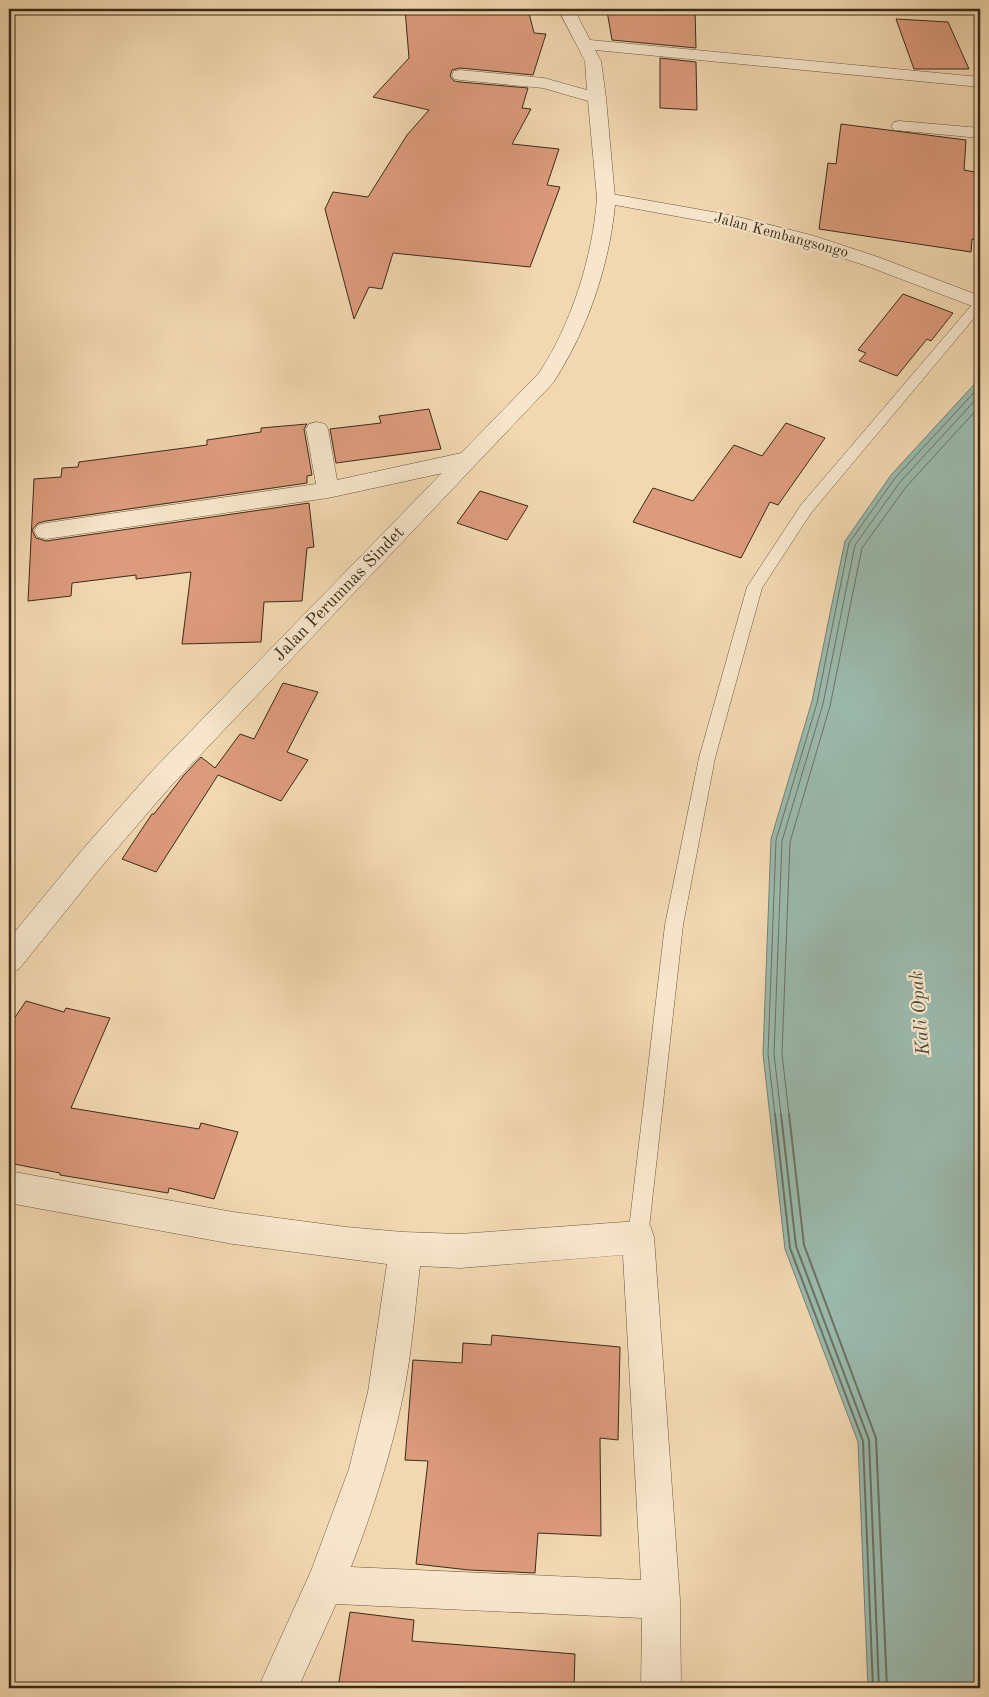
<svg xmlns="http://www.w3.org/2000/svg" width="989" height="1697" viewBox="0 0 989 1697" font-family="'Old Standard TT',serif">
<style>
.water{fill:#9bb9ad;stroke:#748071}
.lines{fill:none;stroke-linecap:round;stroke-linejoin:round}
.shore-far1{stroke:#6a7262;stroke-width:1}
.shore{stroke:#6a7262;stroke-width:2}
.building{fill:#dd9b7d;stroke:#3a2b16}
.service-casing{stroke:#68563d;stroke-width:1}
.minor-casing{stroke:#68563d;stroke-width:1}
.tertiary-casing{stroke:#68563d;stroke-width:1}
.service{fill:#f7e6cc;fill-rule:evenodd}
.minor{fill:#f7e6cc;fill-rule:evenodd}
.tertiary{fill:#f7e6cc;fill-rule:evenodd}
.labels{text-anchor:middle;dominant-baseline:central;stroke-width:4.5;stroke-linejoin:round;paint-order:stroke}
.far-street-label{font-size:15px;fill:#3a2b16;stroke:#f7e6cc}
.street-label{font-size:18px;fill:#3a2b16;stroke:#f7e6cc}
.water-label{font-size:19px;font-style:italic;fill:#524e3c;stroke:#f7e6cc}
</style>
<rect width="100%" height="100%" fill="#f2d8b1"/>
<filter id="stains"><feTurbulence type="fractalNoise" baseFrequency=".004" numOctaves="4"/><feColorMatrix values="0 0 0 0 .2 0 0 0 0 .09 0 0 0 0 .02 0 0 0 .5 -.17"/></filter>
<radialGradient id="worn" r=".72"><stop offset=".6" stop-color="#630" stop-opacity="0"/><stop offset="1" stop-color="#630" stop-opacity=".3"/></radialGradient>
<path class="water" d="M980,378V1688H868L858,1442L785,1249L763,1054L771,839L812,701L845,541L891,475Z"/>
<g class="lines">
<g class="shore-far1">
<path d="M775,1115L768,1054L776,840L817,703L849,543L895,478L980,386"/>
<path d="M781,1115L774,1054L782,841L823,704L855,545L900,482L980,395"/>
<path d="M789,1115L782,1054L790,842L830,706L862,548L906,487L980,406"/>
</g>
<g class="shore">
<path d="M775,1114L790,1248L863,1441L873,1688"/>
<path d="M781,1114L796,1246L869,1440L879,1688"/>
<path d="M789,1114L804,1245L876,1438L887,1688"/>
</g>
</g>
<g class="building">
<path d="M405,9H528L534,33L546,34L533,75L460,68L452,70L450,76L454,81L460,82L528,88L522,108L531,109L512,144L559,149L547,185L560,187L530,267L393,253L382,289L369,287L354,319L325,209L333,192L368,197L407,135L429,110L373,97L409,58Z"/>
<path d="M646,9H695L696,48L612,40L607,11Z"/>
<path d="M896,19L948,22L969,69H914Z"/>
<path d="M660,58L696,62L697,110L660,108Z"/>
<path d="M841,124L966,140L964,170L980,173V240L972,239L971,252L819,229L828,163L836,164Z"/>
<path d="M903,294L953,313L931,341L927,339L897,376L859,361L866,353L858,350Z"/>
<path d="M429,409L441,449L336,463L330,429L381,423L379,416Z"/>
<path d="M786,423L825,438L778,505L770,502L741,558L633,522L653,488L693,501L734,445L762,456Z"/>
<path d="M307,424L304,429L312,475L307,476V483L46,521L38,523L32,530L36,538L46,541L309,503L314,547L307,548L302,601L264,602L261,642L182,644L191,572L136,579V575L72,583L71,596L28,601L34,479L61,477L62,468L78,467L79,462L207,445V440L261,432V428Z"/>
<path d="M480,491L528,506L507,540L457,523Z"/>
<path d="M283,683L318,692L287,752L308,760L281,801L218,775L156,872L122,859L152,814H154L184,775L201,757L215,768L240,734L254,739Z"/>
<path d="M26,1001L64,1012L66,1008L110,1018L71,1108L199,1129L201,1123L238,1132L214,1199L169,1188L168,1193L60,1175V1173L9,1163V1026Z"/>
<path d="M492,1335L620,1347L618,1440L600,1438L601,1536L538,1533L535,1573L469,1570L416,1564L428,1461L405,1460L413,1360L462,1363L463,1343L491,1345Z"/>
<path d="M350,1612L414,1620L412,1641L575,1654L574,1688H338Z"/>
</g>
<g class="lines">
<g class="service-casing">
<path id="service" d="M980,299V311L811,513L762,588L715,758L683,925L648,1237L645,1244L638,1247L631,1244L628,1237L665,925L699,758L747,587L801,505L976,300Z"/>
</g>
<g class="minor-casing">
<g id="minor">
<path d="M558,9H574L590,40L980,77V87L595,50L601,61L606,98L615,198L612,202H600L597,198L588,101L543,88L460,80L454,79L452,75L454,71L460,70L544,78L587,90L585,61Z"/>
<path d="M900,121L980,128V138L894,130L891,126L894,122Z"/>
<path d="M317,422L325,424L328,429L337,480L466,452L474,455L477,460L474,465L466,468L328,498L46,539L38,537L34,531L38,525L46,523L316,484L306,429L309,424Z"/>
<path d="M9,1171L233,1212L346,1227L403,1232L460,1234L638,1221L650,1225L654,1237L680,1600L681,1688H641L642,1618L336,1604L298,1688H258L311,1571L349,1469L368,1392L387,1264L233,1244L9,1203ZM623,1255L641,1580L351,1567C373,1510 392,1451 404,1391C412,1350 415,1308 420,1266L460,1268Z"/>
</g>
</g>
<g class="tertiary-casing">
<path id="tertiary" d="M606,193L730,215L811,235L878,257L980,296V309L864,265L797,243L730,226L615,205C609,267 587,331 553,383L170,787L102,866L19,969L9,973V939L82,850L152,771L539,373C571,325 593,256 597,198L600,194Z"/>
</g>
<use href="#service" class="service"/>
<use href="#minor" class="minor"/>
<use href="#tertiary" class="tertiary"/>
</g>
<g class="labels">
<g class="far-street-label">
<text transform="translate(781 236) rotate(15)">Jalan Kembangsongo</text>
</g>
<g class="street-label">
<text transform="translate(339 594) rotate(-46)">Jalan Perumnas Sindet</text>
</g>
<g class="water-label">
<text transform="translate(921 1013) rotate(-95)">Kali Opak</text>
</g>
</g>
<rect width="989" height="1697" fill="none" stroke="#f2d8b1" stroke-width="30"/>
<rect x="10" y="10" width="969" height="1677" fill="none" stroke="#3a2b16" stroke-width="2.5"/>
<rect x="15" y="15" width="959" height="1667" fill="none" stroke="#3a2b16"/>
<rect width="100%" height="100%" filter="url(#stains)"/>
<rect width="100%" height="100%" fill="url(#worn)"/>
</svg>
